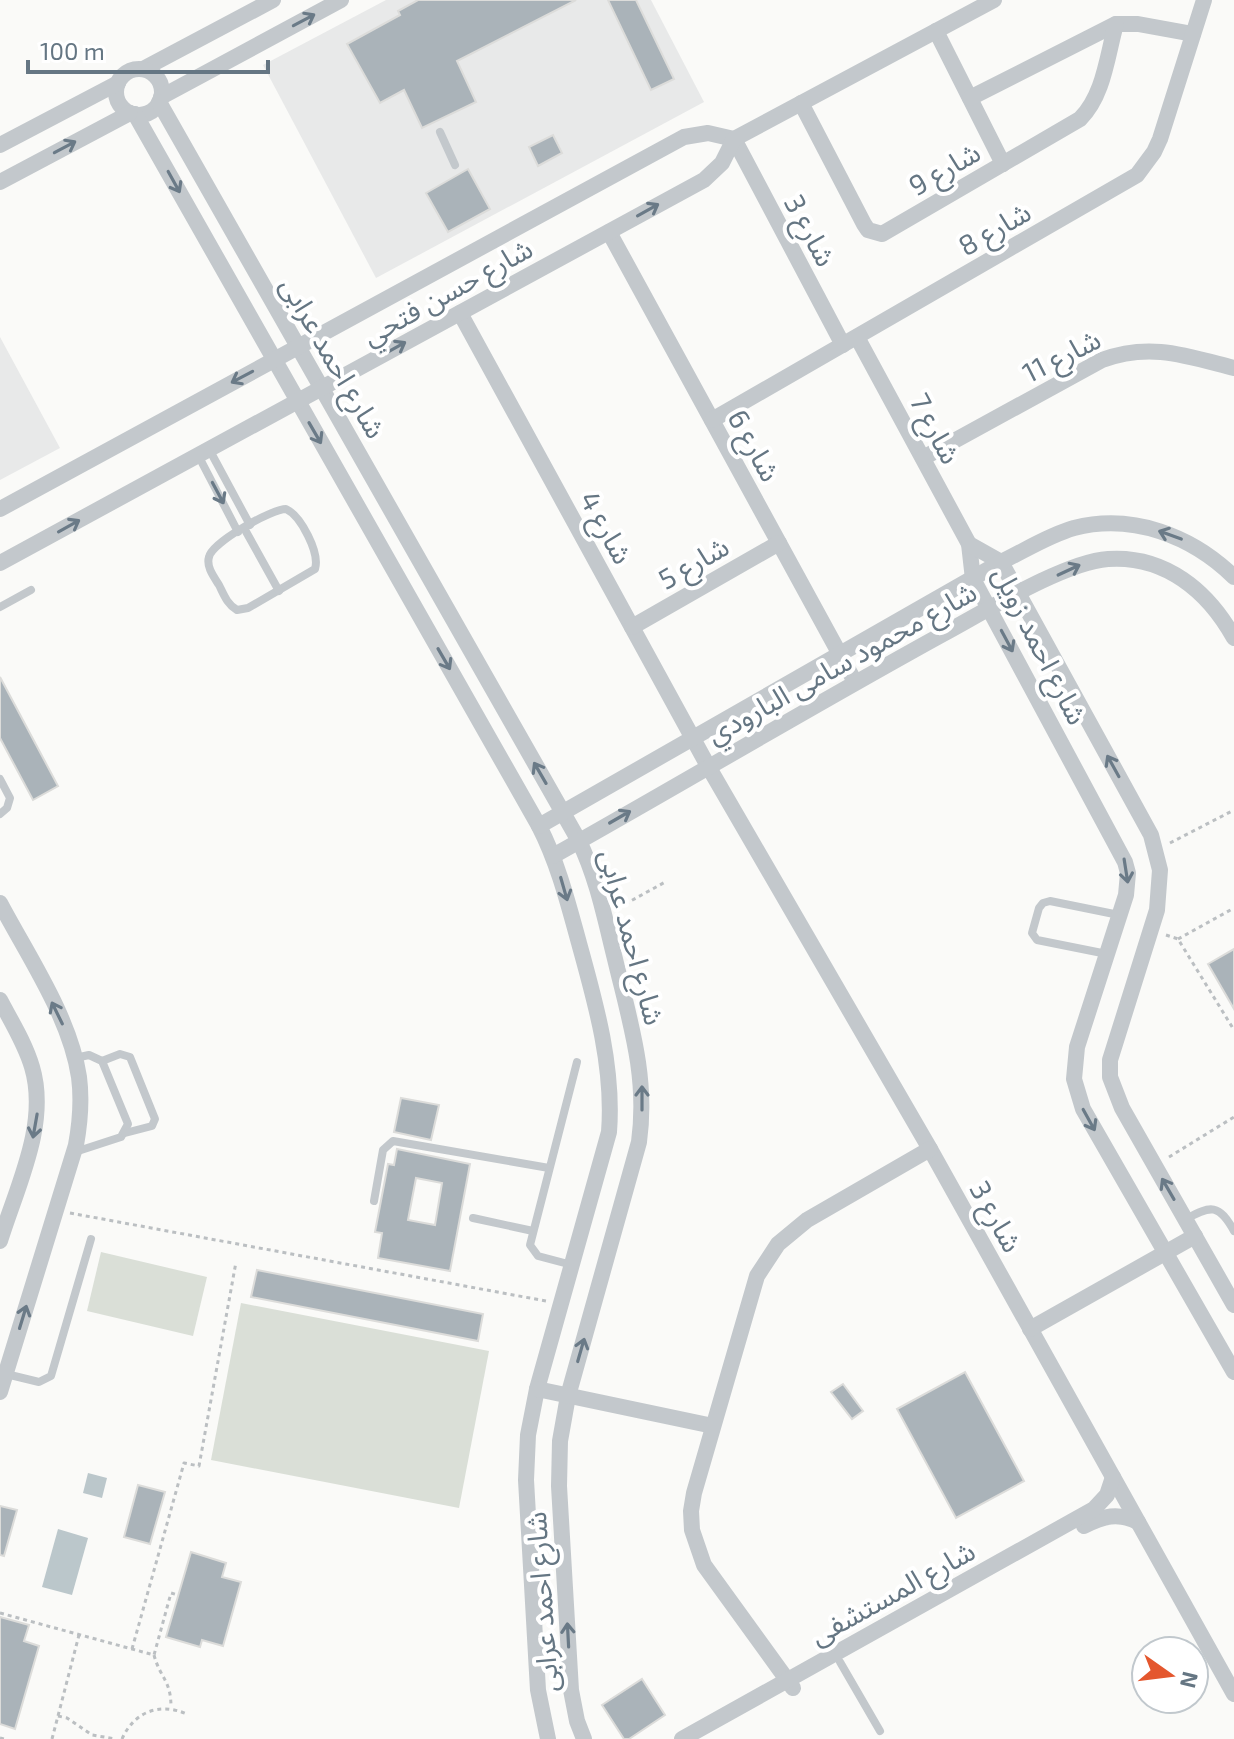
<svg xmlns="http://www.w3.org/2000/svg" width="1234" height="1739" viewBox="0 0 1234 1739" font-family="'Exo 2','Noto Sans Arabic',sans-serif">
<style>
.built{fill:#e8e9e9}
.green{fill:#dadfd7}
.water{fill:#bbc7cb}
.building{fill:#aab3b9;stroke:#dcdcda;stroke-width:2;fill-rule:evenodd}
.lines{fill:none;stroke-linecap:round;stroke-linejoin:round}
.path{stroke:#bbbfc2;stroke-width:3;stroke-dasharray:4 4;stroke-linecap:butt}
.service{stroke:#c3c8cc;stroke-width:8}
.minor{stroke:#c3c8cc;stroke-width:16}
.oneway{stroke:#6a7a87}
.labels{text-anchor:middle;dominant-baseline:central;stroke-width:8;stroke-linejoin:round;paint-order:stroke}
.street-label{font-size:28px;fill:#657683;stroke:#fff}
</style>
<rect width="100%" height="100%" fill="#fafaf8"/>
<g class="built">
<path d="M386,0H651L704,102L376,278L263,65Z"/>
<path d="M0,337L60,448L0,480Z"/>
</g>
<g class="green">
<path d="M101,1252L207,1277L193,1336L87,1311Z"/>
<path d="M241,1303L489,1351L459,1508L211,1460Z"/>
</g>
<g class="water">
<path d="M88,1473L107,1478L102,1498L83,1493Z"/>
<path d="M58,1529L88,1538L72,1595L42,1587Z"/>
</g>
<g class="building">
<path d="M418,0H576L457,61L476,102L422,128L404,90L380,103L347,44L400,15L398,11Z"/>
<path d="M608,0H636L674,79L651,90Z"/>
<path d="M553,135L562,153L538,166L529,147Z"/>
<path d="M468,169L490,209L448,232L426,193Z"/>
<path d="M0,677L58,786L33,800L0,738Z"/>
<path d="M1234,949V1009L1208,964Z"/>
<path d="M401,1098L439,1105L431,1140L394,1132Z"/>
<path d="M397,1149L470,1164L450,1271L378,1258L382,1233L375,1232L388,1164L394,1165ZM416,1178L442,1183L435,1225L408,1220Z"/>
<path d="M257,1270L483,1314L478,1341L251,1297Z"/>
<path d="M965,1372L1024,1481L956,1518L897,1409Z"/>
<path d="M843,1384L863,1411L852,1419L831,1392Z"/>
<path d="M138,1485L165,1492L150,1544L124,1537Z"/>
<path d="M0,1506L17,1510L4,1556L0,1555Z"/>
<path d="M191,1552L226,1563L222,1577L241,1582L223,1646L202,1640L200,1647L166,1637Z"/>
<path d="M0,1617L29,1625L24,1641L39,1646L15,1729L0,1724Z"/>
<path d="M642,1679L665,1715L629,1739H624L602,1705Z"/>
</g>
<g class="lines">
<g class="path">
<path d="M1170,843L1234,810"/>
<path d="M618,908L667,881"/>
<path d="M1166,935L1178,939L1234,1030"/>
<path d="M1178,939L1234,908"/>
<path d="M1169,1157L1234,1117"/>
<path d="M70,1213L546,1301"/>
<path d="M0,1613L154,1655L171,1593L178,1595"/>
<path d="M132,1649L184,1463L199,1466L236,1262"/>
<path d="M154,1655C160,1678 171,1680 171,1707"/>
<path d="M58,1716L67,1718L92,1735L116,1739"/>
<path d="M0,1738L4,1739"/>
<path d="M52,1739L79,1635"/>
<path d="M122,1739C134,1712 159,1702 187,1714"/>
</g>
<g class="service">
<path d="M440,132L455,165"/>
<path d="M209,449L250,525"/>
<path d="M198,455L238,532"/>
<path d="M286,509C301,516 320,553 315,569L248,608L237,610C227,604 224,595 219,585C214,577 206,567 209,557C212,542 272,509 286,509Z"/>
<path d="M244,528L279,591"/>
<path d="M0,607L31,590"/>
<path d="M0,779L10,798L7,808L0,814"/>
<path d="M1107,954L1037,940L1032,933L1039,908L1043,903L1050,901L1119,915"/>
<path d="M75,1058L89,1055L102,1061L128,1124L121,1137L75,1152"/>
<path d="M102,1061L120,1054L130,1057L155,1119L152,1126L125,1133"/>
<path d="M374,1201L383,1150L393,1141L549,1168"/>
<path d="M473,1218L533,1231"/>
<path d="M1186,1219C1211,1205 1219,1204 1234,1231"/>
<path d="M572,1265L538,1256L530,1245L577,1062"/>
<path d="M6,1374L39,1382L51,1376L91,1239"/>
<path d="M840,1662L880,1731"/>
</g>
<g class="minor">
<path d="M936,31L1003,164"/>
<path d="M143,69L273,0"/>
<circle cx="139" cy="92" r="23"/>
<path d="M161,97L341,0"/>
<path d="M970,98L1116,24H1138L1193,34"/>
<path d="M159,102L579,841C597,878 605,919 615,959C630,1022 648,1077 639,1142L568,1396L560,1441L559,1486L571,1690L577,1721L584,1739"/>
<path d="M801,103L864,224L868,230L882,234L1080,119C1104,95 1107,56 1116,24"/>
<path d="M135,114L539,826C558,863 568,903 579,943C596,1004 614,1068 609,1132L537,1389L528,1435L526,1480L538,1690L548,1739"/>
<path d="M734,139L843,345"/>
<path d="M0,145L118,83"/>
<path d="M0,182L130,113"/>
<path d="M609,232L855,682"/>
<path d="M460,313L708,766L930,1149L1234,1694"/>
<path d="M857,337L969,544L973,579L1125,862L1128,873L1126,895L1077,1047L1074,1079L1083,1109L1234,1372"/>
<path d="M712,420L1137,175L1154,152L1160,139L1204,0"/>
<path d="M923,458L1102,360C1150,342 1187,356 1234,368"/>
<path d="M0,509L684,137L708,133L734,139"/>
<path d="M969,544L1001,562L1151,835L1160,870L1157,910L1110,1060V1077L1122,1108L1234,1305"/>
<path d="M0,563L704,180L722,163L734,139L994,0"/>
<path d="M632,627L779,543"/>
<path d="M539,826L1001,562C1024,551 1049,535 1074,528C1133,513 1192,536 1234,577"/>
<path d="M553,856C683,783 812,706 943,634C984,612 1064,562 1108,559C1165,555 1208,591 1234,638"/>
<path d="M0,903C28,956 70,1017 79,1077C82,1100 80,1123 76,1145L0,1392"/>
<path d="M0,1000C11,1021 25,1043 32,1067C49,1124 17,1186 0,1241"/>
<path d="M1030,1329L1195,1236"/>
<path d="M537,1389L713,1426"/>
<path d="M1084,1526C1103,1516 1118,1512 1138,1522"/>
<path d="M793,1688L704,1565L692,1530L691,1511L694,1493L757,1276L778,1244L807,1220L930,1149"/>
<path d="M682,1739L1094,1509L1107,1495L1113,1477"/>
</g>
</g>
<defs><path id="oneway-shaft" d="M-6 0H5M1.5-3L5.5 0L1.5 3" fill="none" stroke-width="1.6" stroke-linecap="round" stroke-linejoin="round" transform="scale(2)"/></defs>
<g class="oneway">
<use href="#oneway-shaft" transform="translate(304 20) rotate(-28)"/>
<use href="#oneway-shaft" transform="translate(65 147) rotate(-28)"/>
<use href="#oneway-shaft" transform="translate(174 182) rotate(61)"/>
<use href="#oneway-shaft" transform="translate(648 210) rotate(-29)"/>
<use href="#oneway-shaft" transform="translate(395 348) rotate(-29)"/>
<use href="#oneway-shaft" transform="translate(242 377) rotate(152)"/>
<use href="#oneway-shaft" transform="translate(315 433) rotate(60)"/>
<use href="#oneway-shaft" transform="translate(218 493) rotate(62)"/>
<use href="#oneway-shaft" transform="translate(69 526) rotate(-29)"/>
<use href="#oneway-shaft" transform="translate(1170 535) rotate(-160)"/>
<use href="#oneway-shaft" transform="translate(1069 570) rotate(-25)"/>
<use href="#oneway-shaft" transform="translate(1007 641) rotate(62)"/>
<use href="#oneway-shaft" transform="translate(444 659) rotate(60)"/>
<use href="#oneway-shaft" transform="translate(1113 766) rotate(-119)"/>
<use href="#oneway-shaft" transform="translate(540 773) rotate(-120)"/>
<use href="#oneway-shaft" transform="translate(620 817) rotate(-30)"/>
<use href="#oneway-shaft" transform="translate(1126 871) rotate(81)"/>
<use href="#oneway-shaft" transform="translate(564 889) rotate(74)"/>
<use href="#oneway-shaft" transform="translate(57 1013) rotate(-116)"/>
<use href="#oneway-shaft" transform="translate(642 1098) rotate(-90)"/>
<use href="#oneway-shaft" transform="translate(1089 1120) rotate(61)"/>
<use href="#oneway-shaft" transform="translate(35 1126) rotate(100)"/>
<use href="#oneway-shaft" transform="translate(1168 1189) rotate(-120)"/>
<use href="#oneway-shaft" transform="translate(23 1317) rotate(-73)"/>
<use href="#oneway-shaft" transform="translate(581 1350) rotate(-74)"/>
<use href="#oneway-shaft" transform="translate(568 1635) rotate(-93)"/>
</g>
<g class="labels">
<g class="street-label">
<text transform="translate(944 168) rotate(-30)">شارع 9</text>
<text transform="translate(994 228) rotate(-30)">شارع 8</text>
<text transform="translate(811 230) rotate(62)">شارع 3</text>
<text transform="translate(447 291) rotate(-29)">شارع حسن فتحي</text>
<text transform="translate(1061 355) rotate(-27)">شارع 11</text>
<text transform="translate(334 357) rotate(60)">شارع احمد عرابى</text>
<text transform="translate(936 428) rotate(62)">شارع 7</text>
<text transform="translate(755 445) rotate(61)">شارع 6</text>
<text transform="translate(607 527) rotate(61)">شارع 4</text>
<text transform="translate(693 562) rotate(-30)">شارع 5</text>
<text transform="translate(1041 645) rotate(63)">شارع احمد زويل</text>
<text transform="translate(841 662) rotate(-29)">شارع محمود سامى البارودي</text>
<text transform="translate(633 937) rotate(75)">شارع احمد عرابى</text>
<text transform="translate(997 1216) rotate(61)">شارع 3</text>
<text transform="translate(892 1592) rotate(-29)">شارع المستشفى</text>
<text transform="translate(541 1602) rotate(-94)">شارع احمد عرابى</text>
</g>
</g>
<g transform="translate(1170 1675) rotate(104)"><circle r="38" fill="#ffffff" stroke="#c1c8cd" stroke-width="2"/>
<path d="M0-6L14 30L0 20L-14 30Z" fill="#e4572e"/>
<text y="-12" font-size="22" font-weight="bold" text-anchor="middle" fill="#657683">N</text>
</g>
<path d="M28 60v12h240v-12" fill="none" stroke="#657683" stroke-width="4"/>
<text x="40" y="60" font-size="24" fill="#657683" stroke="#ffffff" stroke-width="6" paint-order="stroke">100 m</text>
</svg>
